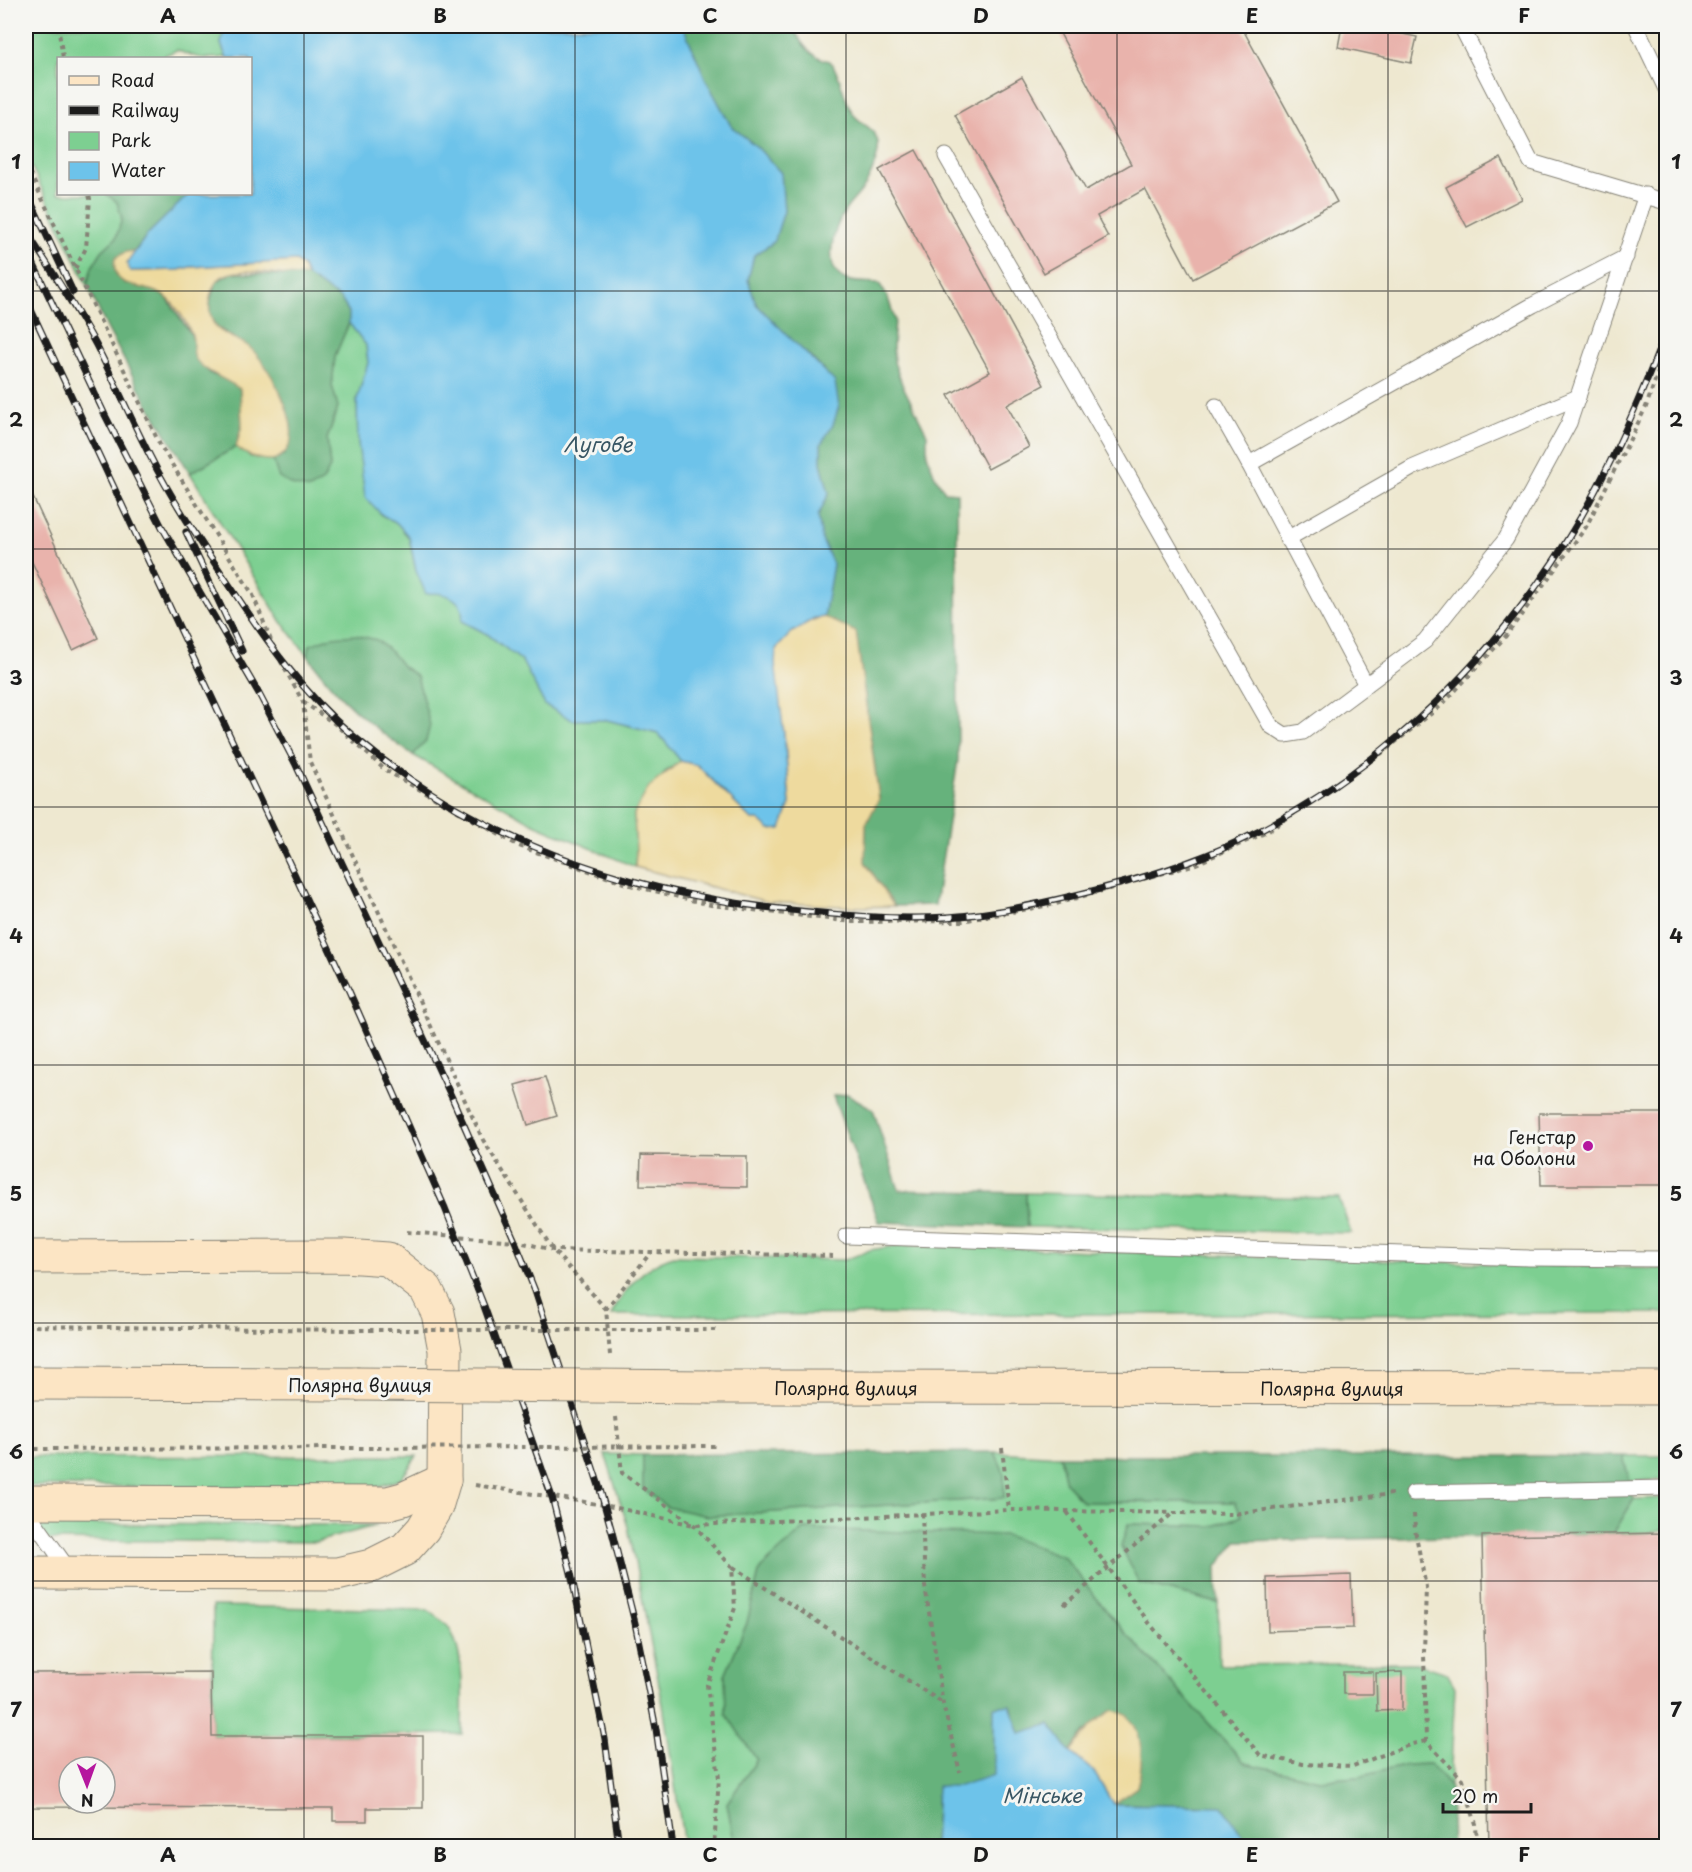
<svg xmlns="http://www.w3.org/2000/svg" width="1692" height="1872" viewBox="0 0 1692 1872" font-family="'Playpen Sans',sans-serif">
<style>
.green{fill:#7dcf91;stroke:#4c7656;stroke-width:1.5}
.forest{fill:#66b27b;stroke:#41674c;stroke-width:1.5}
.sand{fill:#eeda9e;stroke:#857b5d;stroke-width:1.5}
.water{fill:#6dc3ea;stroke:#447083;stroke-width:1.5}
.building{fill:#e9b3ac;fill-rule:evenodd}
.lines{fill:none;stroke-linecap:round;stroke-linejoin:round}
.lane-casing{stroke:#858276;stroke-width:17}
.secondary-casing{stroke:#858276;stroke-width:35}
.path{stroke:#858276;stroke-width:4;stroke-dasharray:4.5 4.5;stroke-linecap:butt}
.lane{stroke:#fff;stroke-width:15}
.secondary{stroke:#fce5c4;stroke-width:33}
.rail-casing{stroke:#1c1c1c;stroke-width:7}
.rail{stroke:#f6f6f2;stroke-width:4.5;stroke-dasharray:14;stroke-linecap:butt}
.secondary-bridge-casing{stroke:#858276;stroke-width:35;stroke-linecap:butt}
.path-bridge{stroke:#858276;stroke-width:4;stroke-dasharray:4.5 4.5;stroke-linecap:butt}
.secondary-bridge{stroke:#fce5c4;stroke-width:33}
.grid{fill:none;stroke:#1c1c1c;stroke-width:1.5;stroke-opacity:0.55}
.poi-dot{fill:#b5179e;stroke:#f6f6f2;stroke-width:2}
.labels{text-anchor:middle;dominant-baseline:central;stroke-width:6;stroke-linejoin:round;paint-order:stroke}
.poi-label{font-size:18px;fill:#1c1c1c;stroke:#f6f6f2;text-anchor:end}
.street-label{font-size:18px;fill:#1c1c1c;stroke:#f6f6f2}
.water-label{font-size:20px;font-style:italic;fill:#385664;stroke:#f6f6f2}
.neatline{fill:none;stroke:#1c1c1c;stroke-width:2}
.grid-label{font-size:20px;text-anchor:middle;font-weight:bold;fill:#1c1c1c}
</style>
<rect width="100%" height="100%" fill="#f6f6f2"/>
<filter id="ink" filterUnits="userSpaceOnUse"><feTurbulence type="fractalNoise" baseFrequency=".0167" numOctaves="2"/><feDisplacementMap in="SourceGraphic" scale="12" xChannelSelector="R" yChannelSelector="G"/><feConvolveMatrix kernelMatrix="1 2 1 2 8 2 1 2 1" color-interpolation-filters="sRGB"/></filter>
<filter id="wash" filterUnits="userSpaceOnUse"><feTurbulence type="fractalNoise" baseFrequency=".008" numOctaves="4" result="noise"/><feDisplacementMap in="SourceGraphic" scale="24" xChannelSelector="R" yChannelSelector="G"/><feGaussianBlur stdDeviation="1.35" result="paint"/><feColorMatrix in="noise" values="0 0 0 0 0 0 0 0 0 0 0 0 0 0 0 0 0 1.4 0 .05"/><feComposite in="paint" operator="in"/></filter>
<g filter="url(#wash)">
<rect width="100%" height="100%" fill="#eee8d0"/>
<g class="green">
<path d="M26,26H225L221,44L226,57C207,60 194,58 177,50L165,55L164,58H58V194H106L117,202L122,219L116,238L102,251L92,267L87,285L26,155Z"/>
<path d="M349,323L366,345L368,363L357,399L358,443L381,515L397,523L409,538L416,571L437,592L450,595L459,603L464,614L463,621L487,634L522,661L545,705L572,720H607L658,733L681,761L666,771L634,814L636,851L635,867L534,824L413,755L426,741L425,709L417,676L403,667L391,652L310,645L308,656L279,618L190,473L236,447L251,457L273,460L279,478L330,467L327,439L338,407L332,386L335,356Z"/>
<path d="M1026,1193L1339,1198L1351,1233L1027,1227Z"/>
<path d="M901,1245L1666,1269V1313L611,1315C625,1288 644,1264 674,1256L845,1260L870,1250Z"/>
<path d="M995,1452L1060,1456L1066,1483L1083,1502H1235L1242,1516L1214,1526L1128,1524L1139,1583L1218,1603L1219,1665L1416,1663L1447,1673L1455,1687L1450,1787L1430,1764L1407,1765L1358,1777L1319,1780L1245,1763L1113,1619L1064,1557L760,1569L747,1623L725,1675L727,1714L757,1760L727,1803L735,1846H684L663,1705L628,1527L605,1454L643,1455V1489L707,1516L1004,1498V1473Z"/>
<path d="M417,1456L401,1479L374,1488L26,1486V1457Z"/>
<path d="M1623,1456H1666V1480L1629,1481Z"/>
<path d="M1666,1498V1529L1648,1533L1613,1534L1634,1499Z"/>
<path d="M26,1524L378,1525L316,1542L26,1540Z"/>
<path d="M213,1606L428,1610C434,1615 445,1621 449,1628C466,1655 462,1703 462,1734L212,1736Z"/>
</g>
<g class="forest">
<path d="M683,26H793C801,44 810,57 830,61C843,77 842,99 854,115C862,125 874,127 878,142C880,153 872,173 867,182C862,193 851,201 845,211C833,228 821,271 847,280C853,283 870,282 879,283L888,298L895,320L893,345L894,362L902,384L927,434V454L934,474L945,492L957,493L958,760L935,905L894,906L865,862L866,824L879,798L856,633L824,617L833,564L822,540L818,516L829,493L821,463V443L833,425L835,383L813,359L783,333L756,304L748,280L754,255L774,242L784,211L781,173L757,147L731,126L706,80Z"/>
<path d="M106,194H189L147,235L135,251L126,252L124,283L154,290L167,298L192,336L195,358L211,374L229,380L240,389L242,425L236,447L190,473L148,405L107,328L87,285L92,267L102,251L116,238L122,219L117,202Z"/>
<path d="M231,273L307,276L341,299L349,312V323L335,356L332,386L338,407L327,439L330,467L323,481L310,489L294,486L279,478L273,460L285,454L291,427L287,411L278,390L248,347L215,326L209,311L211,297L217,281Z"/>
<path d="M356,635L377,640L391,652L403,667L417,676L430,725L426,741L413,755C371,727 337,698 308,656L310,645L331,637Z"/>
<path d="M847,1094L873,1109L899,1190L1026,1193L1027,1227L879,1222L833,1096Z"/>
<path d="M995,1452L1004,1473V1498L707,1516L667,1507L643,1489V1455Z"/>
<path d="M1060,1456H1623L1634,1499L1613,1534L1237,1541L1217,1566L1218,1603L1139,1583L1121,1546L1128,1524L1214,1526L1242,1516L1235,1502H1083L1066,1483Z"/>
<path d="M804,1529L1005,1535L1064,1557L1113,1619L1245,1763L1319,1780L1358,1777L1407,1765L1430,1764L1450,1787L1452,1846H1249L1222,1806L1113,1804L1137,1787C1141,1758 1145,1740 1125,1715L1085,1731L1070,1752L1050,1724L1020,1734L1011,1705L994,1707L995,1776L959,1787H937L934,1846H735L727,1803L757,1760L726,1714L725,1675L747,1623L760,1569Z"/>
</g>
<g class="sand">
<path d="M135,251L127,263L130,271L179,270L190,267L296,261L303,267L307,276C285,278 235,262 218,280C208,291 207,312 214,324C220,334 238,339 248,346C268,362 298,418 290,444C287,452 279,460 270,460C256,460 247,455 236,447L242,425L240,389C227,379 203,372 195,358C192,351 194,342 192,335C187,323 176,305 166,297C146,282 109,293 115,258L126,252Z"/>
<path d="M824,617L856,632L879,799L866,824L865,862L894,906L855,907L768,902L635,867L636,851L634,814L649,787L681,761L697,765L752,820H759L770,830L786,812L790,803C788,780 787,757 784,734C782,715 770,666 776,650C781,636 810,619 824,617Z"/>
<path d="M1113,1710C1117,1711 1123,1713 1126,1715C1145,1731 1143,1766 1137,1787L1113,1804L1094,1772L1070,1752C1083,1735 1094,1720 1113,1710Z"/>
</g>
<g class="water">
<path d="M225,26H683L706,80L731,126L757,147L781,173L784,211L774,242L754,255L748,280L756,304L835,382L839,406L833,425L821,444V463L829,493L818,516L822,540L833,564L824,617L814,618L791,633L776,649L775,663L784,735L790,804L781,829L770,830L759,820H752L697,765L681,761L658,733L607,720H572L545,705L522,661L487,634L462,621C466,599 445,591 426,594L416,571L409,537L397,523L382,515L365,497L358,443L357,399L368,363L366,345L349,323V312L341,299L307,276L303,267L296,261L190,267L179,270L130,271L127,263L147,235L189,194H250V58H227L221,44Z"/>
<path d="M1010,1705L1020,1733L1050,1724L1070,1752L1094,1772L1113,1804L1223,1806L1249,1846H934L937,1786H959L994,1775V1707Z"/>
</g>
<g id="blocks">
<g class="building">
<path d="M1056,26H1241L1337,202L1193,279L1145,189L1097,216L1108,237L1044,273L955,115L1022,77L1086,190L1131,164Z"/>
<path d="M1342,26H1365L1417,37L1411,63L1338,47Z"/>
<path d="M916,150L1044,385L1007,405L1029,447L988,469L948,395L990,372L879,170Z"/>
<path d="M1501,158L1522,199L1467,227L1446,187Z"/>
<path d="M26,482L98,638L73,650L26,549Z"/>
<path d="M545,1077L557,1116L528,1125L515,1085Z"/>
<path d="M1539,1113H1666V1185H1541Z"/>
<path d="M641,1155L747,1156V1187L640,1185Z"/>
<path d="M1666,1533V1846H1489L1482,1536Z"/>
<path d="M1351,1575L1353,1628L1268,1631L1267,1578Z"/>
<path d="M211,1672L212,1736H423V1808H367V1821H333V1808L26,1807V1673ZM69,1767H105V1803H69Z"/>
<rect x="1343" y="1672" width="30" height="22"/>
<path d="M1402,1672V1710L1377,1711L1376,1673Z"/>
</g>
</g>
</g>
<g filter="url(#ink)">
<use href="#blocks" fill-opacity="0" stroke="#858276" stroke-width="1.5"/>
<g class="lines">
<g class="lane-casing">
<g id="lane">
<path d="M1461,26L1531,162L1666,202"/>
<path d="M1636,26L1666,89"/>
<path d="M946,156L1271,726L1285,735L1303,732L1425,641L1506,539L1569,423L1646,195"/>
<path d="M1216,406L1249,464L1366,685"/>
<path d="M1249,464L1533,305L1626,257"/>
<path d="M1287,539L1412,468L1578,397"/>
<path d="M846,1236L1529,1258L1666,1259"/>
<path d="M1413,1493L1666,1488"/>
<path d="M26,1510L71,1573"/>
</g>
</g>
<g class="secondary-casing">
<g id="secondary">
<path d="M26,1257L344,1256L388,1259L426,1289L438,1313L445,1350L444,1480L436,1507L423,1529L405,1549L371,1566L337,1574L26,1573"/>
<path d="M26,1383L356,1384"/>
<path id="s1" d="M711,1387L1666,1388"/>
<path d="M26,1502L388,1503L403,1499L444,1480"/>
</g>
</g>
<g class="path">
<path d="M58,26L63,58"/>
<path d="M26,165L160,445L253,595L276,653L303,702L310,762L483,1140L553,1250L606,1309"/>
<path d="M75,269L86,248L90,199L89,194"/>
<path d="M303,702L335,724L385,770L519,846L626,884L711,905L853,922L962,921L1056,904L1196,864L1267,832L1382,753L1442,705L1505,637L1586,527L1646,407L1666,349"/>
<path d="M407,1232L515,1241L553,1250L836,1256"/>
<path d="M26,1326L351,1330"/>
<path d="M610,1355L606,1309L651,1252"/>
<path d="M616,1417L622,1473L694,1525L732,1567L735,1608L707,1685L719,1778L714,1846"/>
<path d="M1002,1448L1009,1510"/>
<path d="M26,1449L359,1448"/>
<path d="M475,1485L604,1505L694,1525L1009,1510L1233,1514L1392,1494"/>
<path d="M1067,1512L1150,1624L1260,1755L1303,1764L1353,1766L1412,1744L1426,1741"/>
<path d="M922,1513L925,1586L943,1704L960,1772"/>
<path d="M1414,1514L1415,1530L1426,1587L1424,1652L1426,1741L1462,1779L1476,1824L1477,1846"/>
<path d="M733,1567L943,1703"/>
<path d="M1064,1605L1173,1513"/>
</g>
<use href="#lane" class="lane"/>
<use href="#secondary" class="secondary"/>
<g class="rail-casing">
<g id="rail">
<path d="M26,191L73,292"/>
<path d="M26,231C50,268 75,306 96,345C115,382 131,419 150,456C173,502 203,546 232,589C267,642 304,694 352,735C473,838 624,892 781,909C836,915 892,920 948,917C993,914 1036,905 1080,894C1134,881 1189,865 1239,841C1366,781 1475,678 1553,562C1601,490 1635,412 1666,332"/>
<path d="M26,248L105,415L162,527L258,692L296,765L453,1100L515,1241L535,1291L599,1486L612,1532L635,1623L656,1729L673,1846"/>
<path d="M26,299L349,991L445,1208L484,1306L552,1497L571,1573L605,1739L619,1846"/>
<path d="M186,532L242,651"/>
</g>
</g>
<use href="#rail" class="rail"/>
<g class="secondary-bridge-casing">
<path id="secondary-bridge" d="M356,1384L711,1387"/>
</g>
<g class="path-bridge">
<path d="M351,1330H716"/>
<path d="M359,1448L715,1446"/>
</g>
<use href="#secondary-bridge" class="secondary-bridge"/>
</g>
</g>
<path class="grid" d="M304,26V1846M575,26V1846M846,26V1846M1117,26V1846M1388,26V1846M26,291H1666M26,549H1666M26,807H1666M26,1065H1666M26,1323H1666M26,1581H1666"/>
<circle class="poi-dot" cx="1588" cy="1146" r="6"/>
<g class="labels">
<g class="poi-label">
<text x="1576" y="1136">Генстар<tspan x="1576" dy="21">на Оболони</tspan></text>
</g>
<g class="street-label">
<text x="360" y="1384">Полярна вулиця</text>
<text stroke="none"><textPath href="#s1" startOffset="135">Полярна вулиця</textPath></text>
<text stroke="none"><textPath href="#s1" startOffset="621">Полярна вулиця</textPath></text>
</g>
<g class="water-label">
<text x="598" y="444">Лугове</text>
<text x="1042" y="1795">Мінське</text>
</g>
</g>
<rect width="1692" height="1872" fill="none" stroke="#f6f6f2" stroke-width="66"/>
<rect x="57" y="57" width="195" height="138" fill="#f6f6f2" stroke="#9f9f9c" stroke-width="1.5"/>
<rect x="69" y="76" width="30" height="9" fill="#fce5c4" stroke="#9f9f9c" stroke-width="1.5"/>
<text x="111" y="87" font-size="18" fill="#1c1c1c">Road</text>
<rect x="69" y="106" width="30" height="9" fill="#1c1c1c" stroke="#9f9f9c" stroke-width="1.5"/>
<text x="111" y="117" font-size="18" fill="#1c1c1c">Railway</text>
<rect x="69" y="132" width="30" height="18" fill="#7dcf91" stroke="#9f9f9c" stroke-width="1.5"/>
<text x="111" y="147" font-size="18" fill="#1c1c1c">Park</text>
<rect x="69" y="162" width="30" height="18" fill="#6dc3ea" stroke="#9f9f9c" stroke-width="1.5"/>
<text x="111" y="177" font-size="18" fill="#1c1c1c">Water</text>
<g transform="translate(87 1785) rotate(179)"><circle r="28" fill="#f6f6f2" stroke="#9f9f9c" stroke-width="1.5"/>
<path d="M0-4.5L10 22L0 15L-10 22Z" fill="#b5179e"/>
<text y="-9" font-size="16" font-weight="bold" text-anchor="middle" fill="#1c1c1c">N</text>
</g>
<path d="M1443 1803v9h88v-9" fill="none" stroke="#1c1c1c" stroke-width="3"/>
<text x="1452" y="1803" font-size="18" fill="#1c1c1c" stroke="#f6f6f2" stroke-width="4.5" paint-order="stroke">20 m</text>
<rect x="33" y="33" width="1626" height="1806" class="neatline"/>
<g class="grid-label">
<text x="168" y="23">A</text>
<text x="440" y="23">B</text>
<text x="710" y="23">C</text>
<text x="981" y="23">D</text>
<text x="1252" y="23">E</text>
<text x="1524" y="23">F</text>
<text x="16" y="169">1</text>
<text x="1676" y="169">1</text>
<text x="16" y="427">2</text>
<text x="1676" y="427">2</text>
<text x="16" y="685">3</text>
<text x="1676" y="685">3</text>
<text x="16" y="943">4</text>
<text x="1676" y="943">4</text>
<text x="16" y="1201">5</text>
<text x="1676" y="1201">5</text>
<text x="16" y="1459">6</text>
<text x="1676" y="1459">6</text>
<text x="16" y="1717">7</text>
<text x="1676" y="1717">7</text>
<text x="168" y="1862">A</text>
<text x="440" y="1862">B</text>
<text x="710" y="1862">C</text>
<text x="981" y="1862">D</text>
<text x="1252" y="1862">E</text>
<text x="1524" y="1862">F</text>
</g>
</svg>
